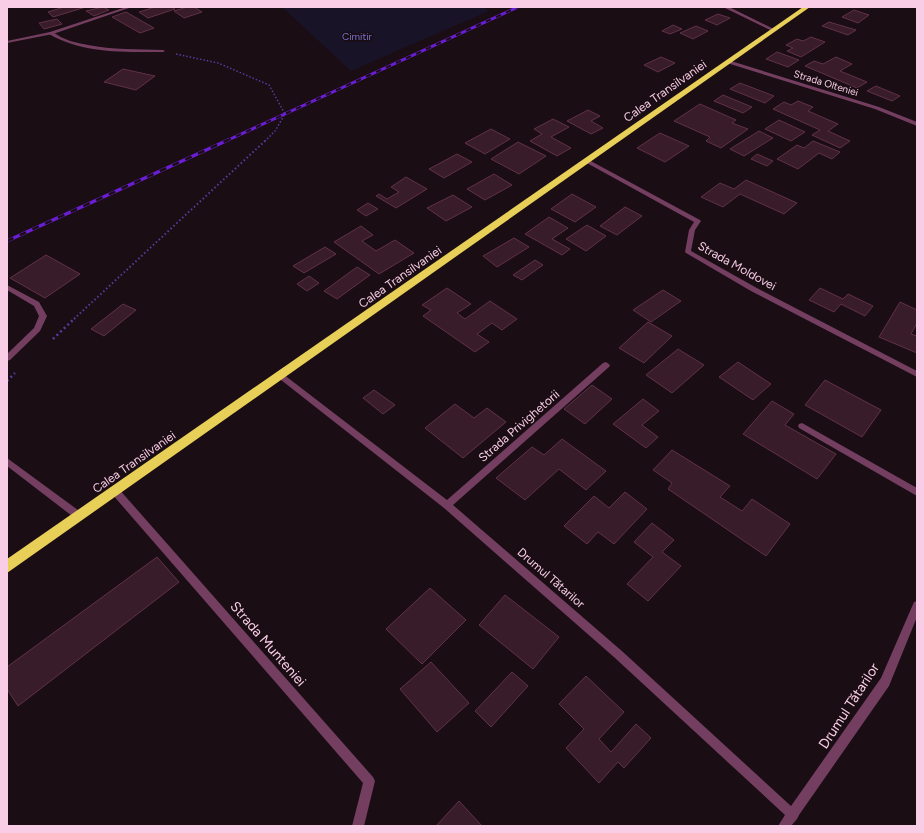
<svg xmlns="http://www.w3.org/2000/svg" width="924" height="833" viewBox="0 0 924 833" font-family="Figtree,sans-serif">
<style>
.green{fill:#181326}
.building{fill:#381c29;stroke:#613148}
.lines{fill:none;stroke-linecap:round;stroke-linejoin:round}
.path-far2{stroke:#553c9d;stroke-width:1.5;stroke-dasharray:1.5 2;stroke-linecap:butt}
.path-far1{stroke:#553c9d;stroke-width:2;stroke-dasharray:1.5 2.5;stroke-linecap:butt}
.path{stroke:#553c9d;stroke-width:2.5;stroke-dasharray:2 3;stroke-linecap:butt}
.lane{fill:#733e60;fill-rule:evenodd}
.street{fill:#733e60;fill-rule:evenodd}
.highway{fill:#e8d058;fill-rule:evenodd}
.rail-far1-casing{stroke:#691ed3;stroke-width:3}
.rail-casing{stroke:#691ed3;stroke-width:3.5}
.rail-far1{stroke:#1a0d14;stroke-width:2;stroke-dasharray:5.5;stroke-linecap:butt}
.rail{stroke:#1a0d14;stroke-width:2.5;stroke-dasharray:7;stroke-linecap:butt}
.labels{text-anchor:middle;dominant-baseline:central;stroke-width:3;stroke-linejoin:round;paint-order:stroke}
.far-park-label{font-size:10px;fill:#7a74d2;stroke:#1a0d14}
.far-street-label{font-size:10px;fill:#f8cde5;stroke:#1a0d14}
.street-label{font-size:12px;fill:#f8cde5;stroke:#1a0d14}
.near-street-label{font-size:14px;fill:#f8cde5;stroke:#1a0d14}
</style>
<rect width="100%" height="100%" fill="#1a0d14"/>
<path class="green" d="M282,7H483L489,11L351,71Z"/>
<g class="building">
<path d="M64,7H86L53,17L48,12Z"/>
<path d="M103,7L109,10L94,16L86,11Z"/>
<path d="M155,7H172L175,9L148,18L139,12Z"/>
<path d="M187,7H194L202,12L184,18L174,11Z"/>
<path d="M854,10L869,15L858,23L842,17Z"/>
<path d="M126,12L154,28L140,33L112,17Z"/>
<path d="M718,14L730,18L717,25L705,20Z"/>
<path d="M57,19L62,24L44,29L39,23Z"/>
<path d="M829,22L856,30L848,35L822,26Z"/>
<path d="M673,25L682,29L670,34L662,31Z"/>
<path d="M696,26L708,31L693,39L680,33Z"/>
<path d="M811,37L825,42L801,57L787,51L793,48L786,45L797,39L803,41Z"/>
<path d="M777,52L799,60L788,67L766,59Z"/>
<path d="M661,57L675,63L658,72L644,65Z"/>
<path d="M836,57L852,64L840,71L867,82L857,88L805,66L814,61L823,64Z"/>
<path d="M123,69L155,76L136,90L104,82Z"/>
<path d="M740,83L774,96L765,103L730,89Z"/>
<path d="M876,86L900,96L892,101L867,91Z"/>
<path d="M723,95L752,107L743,113L714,101Z"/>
<path d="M798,101L813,107L808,111L838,124L828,131L850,141L840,148L812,135L820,130L773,109L784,102L791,105Z"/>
<path d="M700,104L736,120L732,123L748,129L721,148L706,141L710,137L674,121Z"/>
<path d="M588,110L600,116L591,121L603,128L591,134L567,121Z"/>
<path d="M553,119L569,127L551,137L571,148L557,156L530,141L542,134L534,129Z"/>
<path d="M779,120L805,132L791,141L765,129Z"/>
<path d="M491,129L510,139L485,154L465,143Z"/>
<path d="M759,131L773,138L744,156L730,149Z"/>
<path d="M660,133L689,146L665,162L637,148Z"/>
<path d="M813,141L840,152L832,159L819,153L798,169L777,159L797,145L804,148Z"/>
<path d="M518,142L546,156L519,174L491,159Z"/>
<path d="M457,154L472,162L444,178L429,169Z"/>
<path d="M757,154L773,161L767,166L751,159Z"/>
<path d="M494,174L512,185L485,200L467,189Z"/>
<path d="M406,177L427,189L396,208L376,196L379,194L387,199L399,192L391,187Z"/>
<path d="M746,180L797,203L784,214L740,194L723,207L701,197L720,183L734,189Z"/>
<path d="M572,194L596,207L575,222L551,209Z"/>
<path d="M453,195L472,207L446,221L427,208Z"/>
<path d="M368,203L378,209L366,216L357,210Z"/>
<path d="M625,207L642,216L617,235L600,226Z"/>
<path d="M549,217L568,228L552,239L570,249L562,255L525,234Z"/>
<path d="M587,225L606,236L586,251L566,239Z"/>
<path d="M361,226L373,235L362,241L376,251L395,240L414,253L379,274L334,242Z"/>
<path d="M514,238L529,247L497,267L483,256Z"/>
<path d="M325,247L336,254L304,273L293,266Z"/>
<path d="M46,255L80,274L45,298L10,278Z"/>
<path d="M535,260L543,265L522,280L513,275Z"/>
<path d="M357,267L370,275L337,299L324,291Z"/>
<path d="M309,276L319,283L307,291L297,284Z"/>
<path d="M447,288L471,304L457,313L465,319L490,301L517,319L502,330L492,323L477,334L489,342L475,352L423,316L431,310L422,305Z"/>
<path d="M820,288L843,299L848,294L873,306L865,316L841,304L834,312L809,300Z"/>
<path d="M663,290L681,301L651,322L633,310Z"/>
<path d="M900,302L917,310V323L911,334L917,336V353L879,337Z"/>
<path d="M123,304L136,310L104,336L91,329Z"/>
<path d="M648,322L672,336L644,363L619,348Z"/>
<path d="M678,349L704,365L672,393L646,375Z"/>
<path d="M738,362L771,384L753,400L719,377Z"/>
<path d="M825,380L881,410L862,437L805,405Z"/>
<path d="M592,385L612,399L585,424L564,409Z"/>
<path d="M374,390L395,405L383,414L363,398Z"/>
<path d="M643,399L659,411L642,425L658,437L646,448L613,424Z"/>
<path d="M772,401L794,414L785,425L836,454L817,479L743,434Z"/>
<path d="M455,404L474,418L487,408L506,422L463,458L425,428Z"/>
<path d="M562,439L606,471L586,490L559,469L525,500L496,478L532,447L544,455Z"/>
<path d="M672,450L730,486L720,497L742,511L752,499L790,524L766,556L668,489L672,483L653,470Z"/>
<path d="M625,492L647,509L614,544L598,532L587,544L564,526L594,496L609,508Z"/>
<path d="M652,523L674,540L662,552L681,566L648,601L627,584L653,557L634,542Z"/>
<path d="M157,557L179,582L18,706L7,689V667Z"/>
<path d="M430,588L466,620L422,664L386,629Z"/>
<path d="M505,595L559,637L533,669L479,625Z"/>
<path d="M431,662L469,703L437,732L400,689Z"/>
<path d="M512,672L528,686L491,727L475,711Z"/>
<path d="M586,676L624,712L599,739L611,752L636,724L651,738L624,768L618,762L599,783L566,748L584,729L559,704Z"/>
<path d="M459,801L482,826H436Z"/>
</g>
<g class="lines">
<path class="path-far2" d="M176,54L218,63L269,85L285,114L275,131L265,141"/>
<path class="path-far1" d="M74,319L266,140"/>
<g class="path">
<path d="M53,339L75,318"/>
<path d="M7,381L15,373"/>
</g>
<g class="lane">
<path d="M49,32C55,32 58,36 63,38C71,42 79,43 88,45C112,50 138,49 163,50L165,51L163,52C125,52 83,54 49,34Z"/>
<path d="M7,285L39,302L47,316L40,331L10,360L7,361V354L34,328L39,316L34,306L7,290Z"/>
<path d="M802,423L917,488V496L799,428L798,426L799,424Z"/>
</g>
<g class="street">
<path d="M126,7H132L53,34L7,43V41L50,32Z"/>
<path d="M723,7H729L776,30L772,31Z"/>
<path d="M727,61H731L879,107L917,122V126L875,109L727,63Z"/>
<path d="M587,159L700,220L701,221L695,230L691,251L755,287L917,371V377L751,291L686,253L685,252L689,230L694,222L585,162V160Z"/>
<path d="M606,362L610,365L609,367L453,505L623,652L791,806L881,678L914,602L917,601V617L889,686L799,815L797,819L791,826H778L785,815L615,658L444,508L276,376L277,374H283L447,500L603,363Z"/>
<path d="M7,458L82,513L83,516L82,519L79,520L76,519L7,466Z"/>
<path d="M115,487L118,488L373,777L375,781L364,826H352L363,783L112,494L111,491L112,488Z"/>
</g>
<path class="highway" d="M803,7H810L7,573V559Z"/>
<g class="rail-far1-casing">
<path id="rail-far1" d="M226,141L518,7"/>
</g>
<g class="rail-casing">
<path id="rail" d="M7,241L228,140"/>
</g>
<use href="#rail-far1" class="rail-far1"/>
<use href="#rail" class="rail"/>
</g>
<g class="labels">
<g class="far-park-label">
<text x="357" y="36">Cimitir</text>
</g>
<g class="far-street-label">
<text transform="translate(826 83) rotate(17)">Strada Olteniei</text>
</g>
<g class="street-label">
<text transform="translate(665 91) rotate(-35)">Calea Transilvaniei</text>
<text transform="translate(737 266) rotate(29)">Strada Moldovei</text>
<text transform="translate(400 277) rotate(-35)">Calea Transilvaniei</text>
<text transform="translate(519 426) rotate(-41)">Strada Privighetorii</text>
<text transform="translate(134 462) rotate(-35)">Calea Transilvaniei</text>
<text transform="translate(551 578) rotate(41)">Drumul Tătarilor</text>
</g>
<g class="near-street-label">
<text transform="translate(268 644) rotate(49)">Strada Munteniei</text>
<text transform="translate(849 706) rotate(-57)">Drumul Tătarilor</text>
</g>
</g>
<rect width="924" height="833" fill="none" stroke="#f8cde5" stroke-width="16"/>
</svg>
